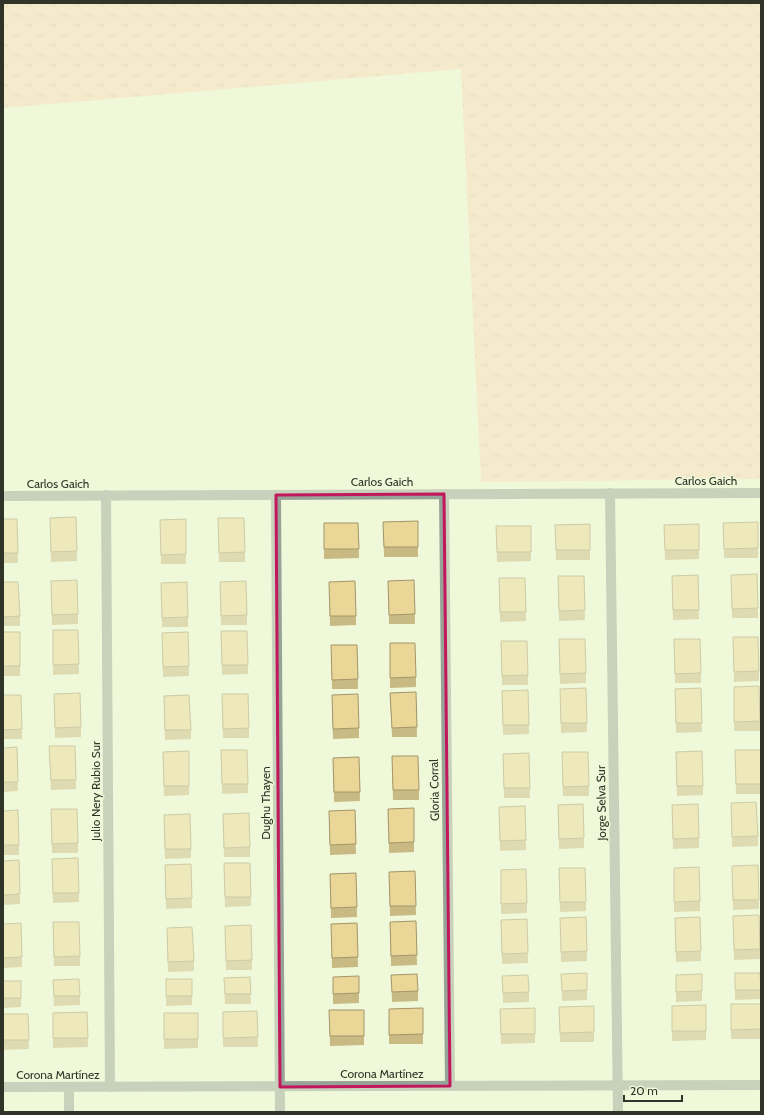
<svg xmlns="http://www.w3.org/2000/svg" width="764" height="1115" viewBox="0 0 764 1115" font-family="Cabin,sans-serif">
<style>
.grass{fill:url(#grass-tufts)}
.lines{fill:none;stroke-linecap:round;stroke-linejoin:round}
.minor{stroke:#97a298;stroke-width:10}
.tertiary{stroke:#97a298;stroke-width:10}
.wall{fill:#c9b983}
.building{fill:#ead798;stroke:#a4966a}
.marked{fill:none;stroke:#c2185b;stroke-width:3;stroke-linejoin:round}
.labels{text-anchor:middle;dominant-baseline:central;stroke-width:3;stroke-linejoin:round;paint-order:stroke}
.street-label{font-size:12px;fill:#303428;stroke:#eff8d8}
</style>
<defs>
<pattern id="grass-tufts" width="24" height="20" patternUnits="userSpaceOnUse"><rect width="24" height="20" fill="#fcdbbc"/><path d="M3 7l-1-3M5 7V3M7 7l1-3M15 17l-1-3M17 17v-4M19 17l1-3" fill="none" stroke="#d8bda2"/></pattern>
</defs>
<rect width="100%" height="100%" fill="#eff8d8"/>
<path class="grass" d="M3,3H761V479L481,482L461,69L3,108Z"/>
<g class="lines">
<g class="minor">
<path d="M610,493L618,1112"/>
<path d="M444,494L450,1086"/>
<path d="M106,495L110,1087"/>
<path d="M276,495L280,1112"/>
<path d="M3,1087L761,1085"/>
<path d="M69,1087V1112"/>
</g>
<path class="tertiary" d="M3,496L761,493"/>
</g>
<g class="wall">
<path d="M76,517L77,561L51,562L50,518Z"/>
<path d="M218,518L245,552V562H219Z"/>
<path d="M3,519H17L18,563H3Z"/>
<path d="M186,519V564H161L160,520Z"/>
<path d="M418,521V557H384L383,522Z"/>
<path d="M758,522V558H724L723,523Z"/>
<path d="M324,523H358L359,558L324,559Z"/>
<path d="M590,524V560H556L555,525Z"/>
<path d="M699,524V559L665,560L664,525Z"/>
<path d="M496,526H531V561L497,562Z"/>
<path d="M698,575L699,619L673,620L672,576Z"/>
<path d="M731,575L758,608V618H732Z"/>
<path d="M558,576H584L585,620L559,621Z"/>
<path d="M499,578H525L526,621L500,622Z"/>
<path d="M414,580L415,624H389L388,581Z"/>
<path d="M51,581L78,614V624L52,625Z"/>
<path d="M3,582L20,616V626H3Z"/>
<path d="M220,582L247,615V625H221Z"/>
<path d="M329,582L356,616V625L330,626Z"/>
<path d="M161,583L188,617V627H162Z"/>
<path d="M53,630H78L79,674L53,675Z"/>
<path d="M221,631L248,665V674L222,675Z"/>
<rect x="3" y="632" width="17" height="44"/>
<path d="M188,632L189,676L163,677L162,633Z"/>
<path d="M733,637L759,671V681L734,682Z"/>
<path d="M559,639L586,673V683L560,684Z"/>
<path d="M674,639L701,673V683H675Z"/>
<path d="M501,641L528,675V685H502Z"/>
<path d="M390,643L416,677V687L390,688Z"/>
<path d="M331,645H357L358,689H332Z"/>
<path d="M734,687L760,721V731H734Z"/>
<path d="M586,688L587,732L561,733L560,689Z"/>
<path d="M701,688L702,732L676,733L675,689Z"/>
<path d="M528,690L529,734L503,735L502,691Z"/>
<path d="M416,692L417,737H392L390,693Z"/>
<path d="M54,694L81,727V737L55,738Z"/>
<path d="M222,694L249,728V738H223Z"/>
<path d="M3,695L22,729V739H3Z"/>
<path d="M332,695L359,728V738L333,739Z"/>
<path d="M164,696L191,730V739L165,740Z"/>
<path d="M49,746H75L76,789L51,790Z"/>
<path d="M17,747L18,791L3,792V748Z"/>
<path d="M221,750L248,784V793L222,794Z"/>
<path d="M735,750L761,759V794H736Z"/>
<path d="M189,751V795L164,796L163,752Z"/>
<path d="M562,752L589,786V796H563Z"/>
<path d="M676,752L703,786V795L677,796Z"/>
<path d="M503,754L530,788V798H504Z"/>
<path d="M392,756L419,790V800H393Z"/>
<path d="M359,757L360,801L334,802L333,758Z"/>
<path d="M731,803L758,836V846L732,847Z"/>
<path d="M583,804L584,848L559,849L558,805Z"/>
<path d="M672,805L699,838V848L673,849Z"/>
<path d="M525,806L526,850L500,851L499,807Z"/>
<path d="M414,808V852L389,853L388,809Z"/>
<path d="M51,809L78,843V853H52Z"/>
<path d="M355,810L356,854L330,855L329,811Z"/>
<path d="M3,811L19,845V855H3Z"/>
<path d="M223,814L250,847V857H224Z"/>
<path d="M164,815L191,849V858L165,859Z"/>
<path d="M78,858L79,902L53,903L52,859Z"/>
<path d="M19,860L20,904L3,905V861Z"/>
<path d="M224,863L251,897V906L225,907Z"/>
<path d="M191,864L192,908L166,909L165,865Z"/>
<path d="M758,865L759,909L733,910L732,866Z"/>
<path d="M559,868L586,902V911L560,912Z"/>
<path d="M674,868L700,901V911L674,912Z"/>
<path d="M501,870L527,903V913L501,914Z"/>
<path d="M415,871L416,915L390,916L389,872Z"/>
<path d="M356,873L357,917L331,918L330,874Z"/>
<path d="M733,916L760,949V959L734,960Z"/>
<path d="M586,917L587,961L561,962L560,918Z"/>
<path d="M675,918L701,951V961L676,962Z"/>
<path d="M527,919L528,963L502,964L501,920Z"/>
<path d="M416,921L417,965L391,966L390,922Z"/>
<path d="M53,922L80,956V966H54Z"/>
<path d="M357,923L358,967L332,968L331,924Z"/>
<path d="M3,924L22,957V967L3,968Z"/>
<path d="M225,926L252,960V970H226Z"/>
<path d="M167,928L194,961V971L168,972Z"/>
<path d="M735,973L761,989V999L735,1000Z"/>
<path d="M561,974L587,990V1000L562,1001Z"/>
<path d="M391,975L418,991V1001L392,1002Z"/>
<path d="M676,975L702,991V1001L676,1002Z"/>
<path d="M502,976L529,992V1002L503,1003Z"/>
<path d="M250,977L251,1004H225L224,978Z"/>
<path d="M333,977L359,993V1003L333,1004Z"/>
<path d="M166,979H192V1005L166,1006Z"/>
<path d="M53,980L80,996V1005L54,1006Z"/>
<path d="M3,981L21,998V1007L3,1008Z"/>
<rect x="731" y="1004" width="30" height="35"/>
<path d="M706,1005V1040L672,1041V1006Z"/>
<path d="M594,1006V1042H560L559,1007Z"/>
<path d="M423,1008V1044H389V1009Z"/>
<path d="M535,1008V1043L501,1044L500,1009Z"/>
<path d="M329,1010H364V1045L330,1046Z"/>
<path d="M257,1011L258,1047H223V1012Z"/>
<path d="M87,1012L88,1047L53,1048V1013Z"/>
<path d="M164,1013H198V1048L164,1049Z"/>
<path d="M3,1014H28L29,1049L3,1050Z"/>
</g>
<g class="building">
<path d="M76,517L77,551L51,552L50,518Z"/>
<path d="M218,518H244L245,552L219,553Z"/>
<path d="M3,519H17L18,553H3Z"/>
<path d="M186,519V554L161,555L160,520Z"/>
<path d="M418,521V547H384L383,522Z"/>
<path d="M758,522V548L724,549L723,523Z"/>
<path d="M324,523H358L359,549H324Z"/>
<path d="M590,524V550H556L555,525Z"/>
<path d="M699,524V550H665L664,525Z"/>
<path d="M496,526H531V552H497Z"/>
<path d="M757,574L758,608L732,609L731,575Z"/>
<path d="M698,575L699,610H673L672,576Z"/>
<path d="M558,576H584L585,610L559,611Z"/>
<path d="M499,578H525L526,612H500Z"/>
<path d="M77,580L78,614L52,615L51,581Z"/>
<path d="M414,580L415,614L389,615L388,581Z"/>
<path d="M246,581L247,615L221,616L220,582Z"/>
<path d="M355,581L356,616H330L329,582Z"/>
<path d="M3,582H18L20,616L3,617Z"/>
<path d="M187,582L188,617L162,618L161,583Z"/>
<path d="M53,630H78L79,664L53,665Z"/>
<path d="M221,631H247L248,665H222Z"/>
<rect x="3" y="632" width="17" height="34"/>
<path d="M188,632L189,666L163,667L162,633Z"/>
<path d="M733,637H758L759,671L734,672Z"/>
<path d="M559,639H585L586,673L560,674Z"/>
<path d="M674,639H700L701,673L675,674Z"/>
<path d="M501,641H527L528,675L502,676Z"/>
<path d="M390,643H415L416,677L390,678Z"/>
<path d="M331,645H357L358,679L332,680Z"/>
<path d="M759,686L760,721L734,722V687Z"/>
<path d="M586,688L587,723H561L560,689Z"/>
<path d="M701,688L702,723H676L675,689Z"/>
<path d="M528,690L529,725H503L502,691Z"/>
<path d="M416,692L417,727L392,728L390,693Z"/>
<path d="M80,693L81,727L55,728L54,694Z"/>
<path d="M222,694H248L249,728L223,729Z"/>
<path d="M358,694L359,728L333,729L332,695Z"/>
<path d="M3,695H21L22,729L3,730Z"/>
<path d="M189,695L191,730H165L164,696Z"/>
<path d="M49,746H75L76,780H51Z"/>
<path d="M17,747L18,782H3V748Z"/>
<path d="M221,750H247L248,784H222Z"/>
<path d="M735,750H761V784H736Z"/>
<path d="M189,751V786H164L163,752Z"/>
<path d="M702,751L703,786H677L676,752Z"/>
<path d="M562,752H588L589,786L563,787Z"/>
<path d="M529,753L530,788H504L503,754Z"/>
<path d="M392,756H418L419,790H393Z"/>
<path d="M359,757L360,792H334L333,758Z"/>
<path d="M756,802L758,836L732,837L731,803Z"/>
<path d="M583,804L584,838L559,839L558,805Z"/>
<path d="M698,804L699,838L673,839L672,805Z"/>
<path d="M525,806L526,840L500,841L499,807Z"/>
<path d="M414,808V842L389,843L388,809Z"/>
<path d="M51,809H77L78,843L52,844Z"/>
<path d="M18,810L19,845H3V811Z"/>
<path d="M355,810L356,844L330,845L329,811Z"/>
<path d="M249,813L250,847L224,848L223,814Z"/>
<path d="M190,814L191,849H165L164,815Z"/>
<path d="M78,858L79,893H53L52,859Z"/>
<path d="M19,860L20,894L3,895V861Z"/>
<path d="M224,863H250L251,897H225Z"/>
<path d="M191,864L192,898L166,899L165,865Z"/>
<path d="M758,865L759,900H733L732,866Z"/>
<path d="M699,867L700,901L674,902V868Z"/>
<path d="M559,868H585L586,902H560Z"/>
<path d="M526,869L527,903L501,904V870Z"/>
<path d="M415,871L416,906H390L389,872Z"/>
<path d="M356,873L357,907L331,908L330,874Z"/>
<path d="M759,915L760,949L734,950L733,916Z"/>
<path d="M586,917L587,951L561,952L560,918Z"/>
<path d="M700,917L701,951L676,952L675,918Z"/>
<path d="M527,919L528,953L502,954L501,920Z"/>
<path d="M416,921L417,955L391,956L390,922Z"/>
<path d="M53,922H79L80,956L54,957Z"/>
<path d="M21,923L22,957L3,958V924Z"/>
<path d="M357,923L358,957L332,958L331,924Z"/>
<path d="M251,925L252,960L226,961L225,926Z"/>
<path d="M192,927L194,961L168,962L167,928Z"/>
<path d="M587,973V990L562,991L561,974Z"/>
<path d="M735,973H760L761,990H735Z"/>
<path d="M417,974L418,991L392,992L391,975Z"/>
<path d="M702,974V991L676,992V975Z"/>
<path d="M528,975L529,992L503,993L502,976Z"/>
<path d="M359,976V993L333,994V977Z"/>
<path d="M250,977L251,994H225L224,978Z"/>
<path d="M79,979L80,996H54L53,980Z"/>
<rect x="166" y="979" width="26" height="17"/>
<rect x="3" y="981" width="18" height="17"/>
<path d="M731,1004H761V1029L731,1030Z"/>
<path d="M706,1005V1031H672V1006Z"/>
<path d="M594,1006V1032L560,1033L559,1007Z"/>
<path d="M423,1008V1034L389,1035V1009Z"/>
<path d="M535,1008V1034H501L500,1009Z"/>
<path d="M329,1010H364V1036H330Z"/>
<path d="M257,1011L258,1037L223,1038V1012Z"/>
<path d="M87,1012L88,1038H53V1013Z"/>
<rect x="164" y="1013" width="34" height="26"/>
<path d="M3,1014H28L29,1040H3Z"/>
</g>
<path d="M0 0H764V1115H0ZM444,494L450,1086L280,1087L276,495Z" fill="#eff8d8" fill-opacity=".55" fill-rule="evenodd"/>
<path class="marked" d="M444,494L450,1086L280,1087L276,495Z"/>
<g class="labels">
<g class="street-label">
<text x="706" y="480">Carlos Gaich</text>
<text x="382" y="481">Carlos Gaich</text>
<text x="58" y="483">Carlos Gaich</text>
<text transform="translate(434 790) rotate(-91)">Gloria Corral</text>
<text transform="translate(95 791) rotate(-90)">Julio Nery Rubio Sur</text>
<text transform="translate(265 803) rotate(-90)">Dughu Thayen</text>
<text transform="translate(601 803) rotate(-91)">Jorge Selva Sur</text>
<text x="382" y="1073">Corona Martínez</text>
<text x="58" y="1074">Corona Martínez</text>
</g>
</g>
<rect width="764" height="1115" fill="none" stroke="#303428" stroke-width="8"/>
<path d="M624 1095v6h58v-6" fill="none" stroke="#303428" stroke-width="2"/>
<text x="630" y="1095" font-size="12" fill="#303428" stroke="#eff8d8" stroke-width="3" paint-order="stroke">20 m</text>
</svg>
